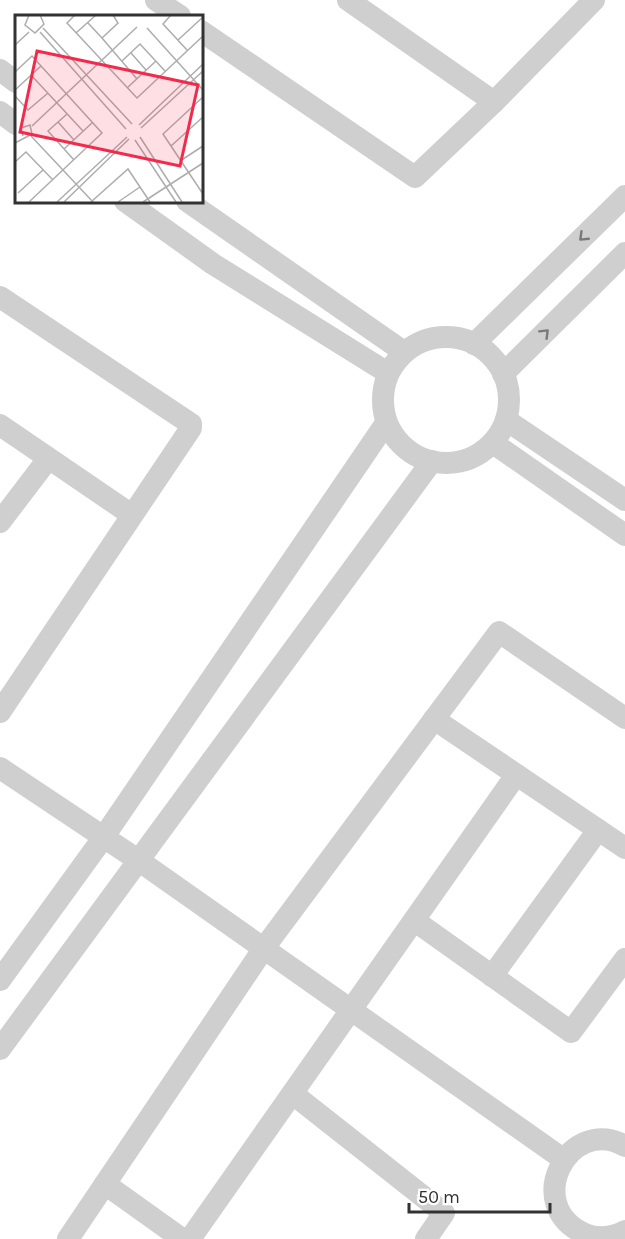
<svg xmlns="http://www.w3.org/2000/svg" width="625" height="1239" viewBox="0 0 625 1239" font-family="Karla,sans-serif">
<style>
.lines{fill:none;stroke-linecap:round;stroke-linejoin:round}
.minor{stroke:#cfcfcf;stroke-width:22}
.oneway{stroke:#797979}
.inset-road{fill:none;stroke:#adadad;stroke-width:1.5}
.view{fill:#f22b4c;fill-opacity:0.15;stroke:#f22b4c;stroke-width:3}
.inset-edge{fill:none;stroke:#323232;stroke-width:3}
</style>
<rect width="100%" height="100%" fill="#fff"/>
<g class="lines">
<g class="minor">
<path d="M156,0L180,16"/>
<path d="M348,0L494,102"/>
<path d="M201,31L415,177L494,102L594,0"/>
<path d="M0,70L16,82"/>
<path d="M0,112L16,124"/>
<path d="M125,201L213,264L388,373"/>
<path d="M187,201L404,352"/>
<path d="M0,297L191,424V428L0,712"/>
<circle cx="446" cy="400" r="63"/>
<path d="M474,344L625,196"/>
<path d="M503,374L625,253"/>
<path d="M506,420L625,500"/>
<path d="M0,425L132,515"/>
<path d="M493,443L625,535"/>
<path d="M0,522L48,459"/>
<path d="M434,719L625,848"/>
<path d="M0,768L138,860L563,1159"/>
<path d="M415,921L571,1032L625,959"/>
<path d="M492,976L598,830"/>
<path d="M0,980L103,838L386,423"/>
<path d="M0,1049L432,461"/>
<path d="M293,1094L444,1213L426,1239"/>
<path d="M625,1146C569,1114 521,1206 585,1234C597,1239 613,1238 625,1231"/>
<path d="M105,1184L182,1239"/>
<path d="M68,1239L264,948L499,632L625,718"/>
<path d="M190,1239L516,775"/>
</g>
</g>
<defs><path id="oneway-chevron" d="M-2-3.5L2.5 0L-2 3.5" fill="none" stroke-width="1.6" stroke-linecap="round" stroke-linejoin="round" transform="scale(1.5)"/></defs>
<g class="oneway">
<use href="#oneway-chevron" transform="translate(583 237) rotate(136)"/>
<use href="#oneway-chevron" transform="translate(545 333) rotate(-45)"/>
</g>
<g transform="translate(15 15)">
<rect width="188" height="188" fill="#fff"/>
<path class="inset-road" d="M14,0L10,10L20,18L29,9L25,0M60,0L52,8L122,83L188,21M98,0L103,8L87,23L122,64M156,0L148,9L172,35M73,8L87,23M28,13L117,109M132,13L188,75M25,17L111,114M61,18L81,0M163,25L188,2M0,30L14,17M116,38L131,55M107,46L125,29L150,56M0,57L17,41L87,118L14,187M16,60L68,116M112,73L141,46M0,75L26,51M0,81L13,95L33,78M188,82L148,119L188,179M52,99L33,116L59,145M43,107L59,125M124,110L188,49M17,111L122,12M126,113L188,56M16,121L78,187M125,122L167,187M120,125L161,187M0,128L17,119L15,110L6,113L8,121M156,131L188,102M49,134L78,107M165,146L188,131M0,147L11,137L38,165M3,178L28,155M42,187L112,122M49,187L114,124M76,187L113,154L135,187M103,187L125,172M128,187L188,148"/>
<path class="view" d="M22,36L183,70L165,151L5,117Z"/>
<rect width="188" height="188" class="inset-edge"/>
</g>
<path d="M409 1203v9h141v-9" fill="none" stroke="#323232" stroke-width="3"/>
<text x="418" y="1203" font-size="18" fill="#323232" stroke="#ffffff" stroke-width="4.5" paint-order="stroke">50 m</text>
</svg>
